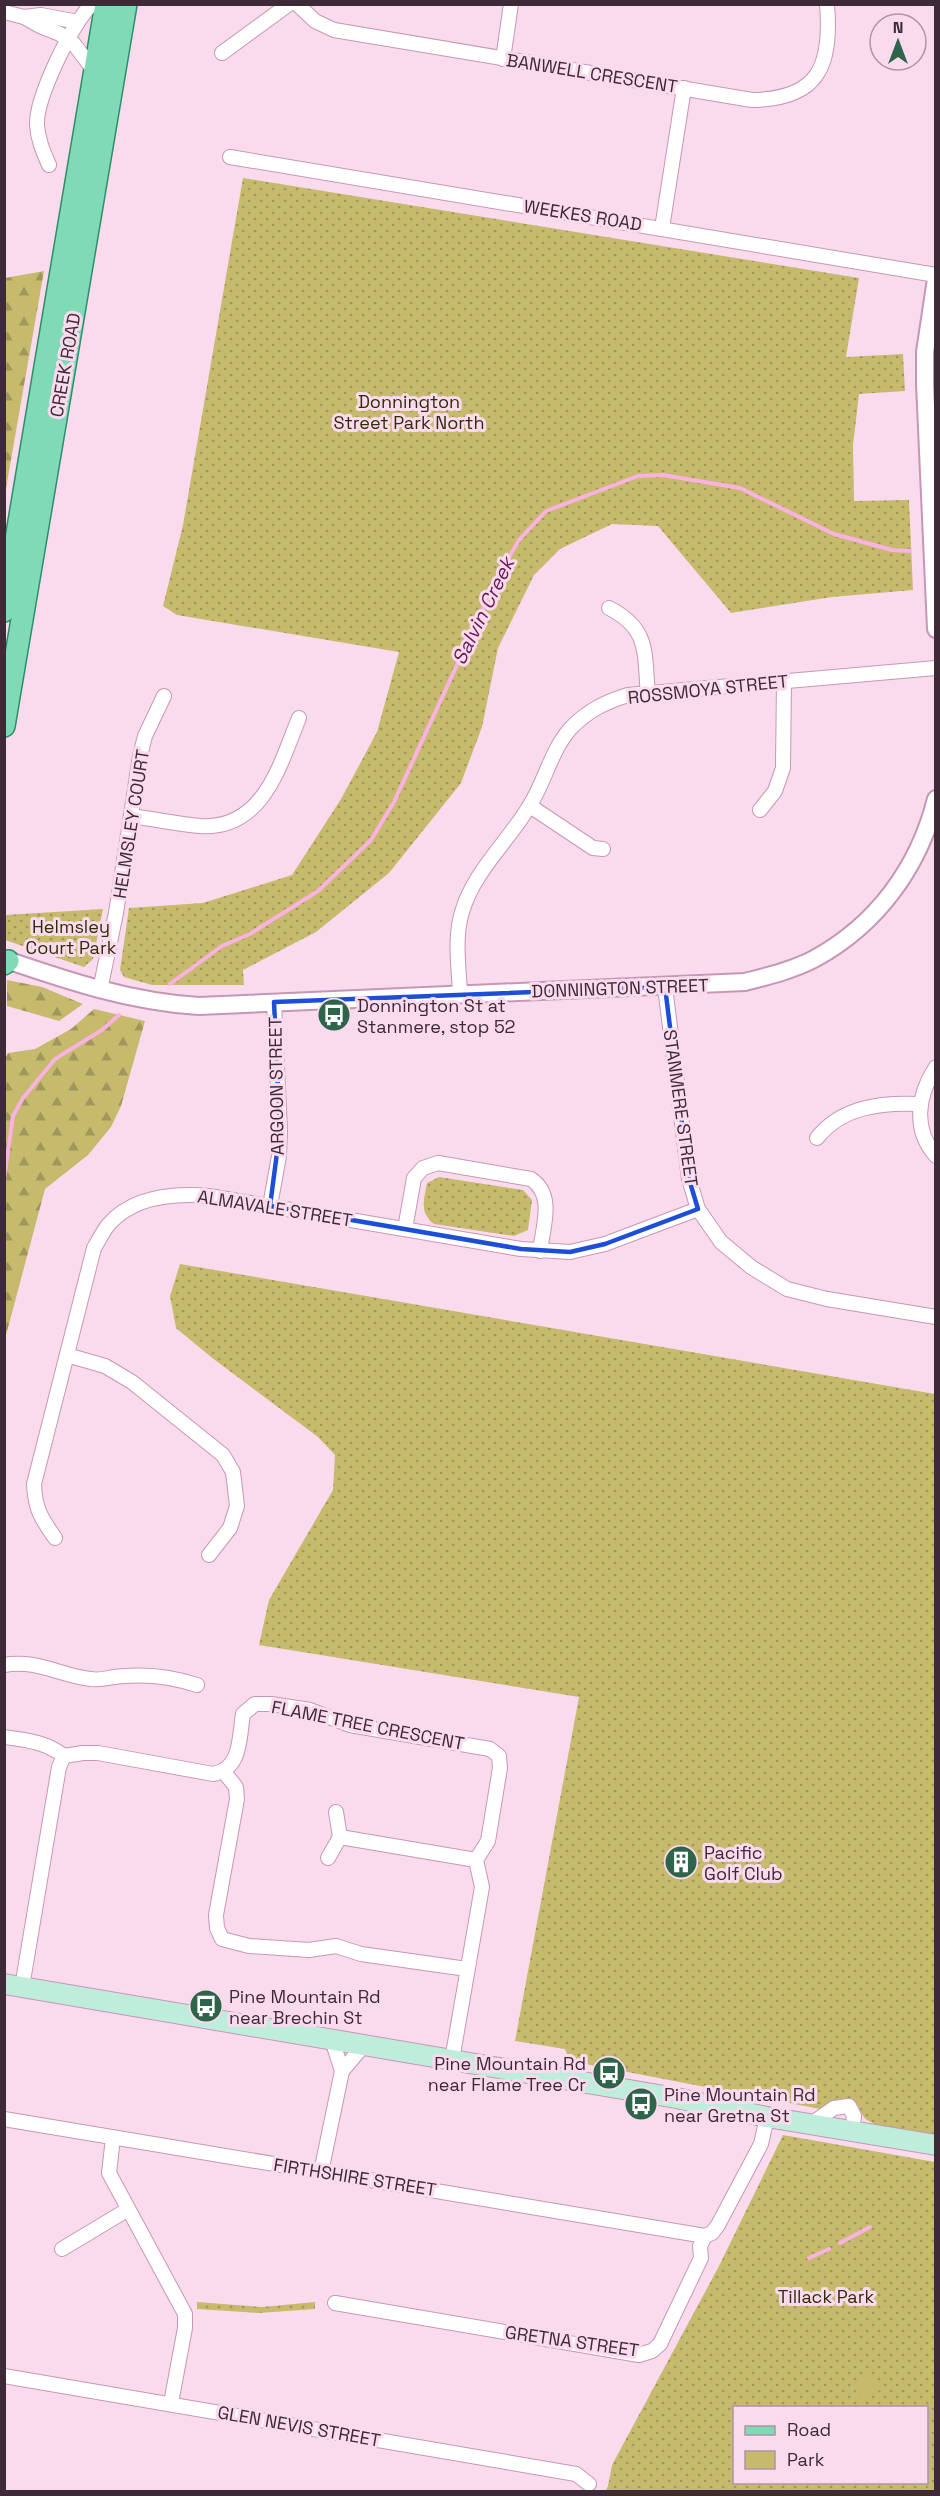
<svg xmlns="http://www.w3.org/2000/svg" width="940" height="2496" viewBox="0 0 940 2496" font-family="'Space Grotesk',sans-serif">
<style>
.green{fill:url(#green-dots);fill-rule:evenodd}
.forest{fill:url(#forest-firs)}
.pitch{fill:#c6ba6d}
.lines{fill:none;stroke-linecap:round;stroke-linejoin:round}
.stream{stroke:#fab2e0;stroke-width:4}
.minor-casing{stroke:#c697b5;stroke-width:16}
.tertiary-casing{stroke:#c697b5;stroke-width:20}
.secondary-casing{stroke:#c697b5;stroke-width:22}
.primary-casing{stroke:#308d6a;stroke-width:24}
.minor{stroke:#fff;stroke-width:14}
.tertiary{stroke:#fff;stroke-width:16}
.secondary{stroke:#bfeddb;stroke-width:20}
.primary{stroke:#7fdab6;stroke-width:21}
.marked{fill:none;stroke:#1d4ed8;stroke-width:4.5;stroke-linejoin:round}
.labels{text-anchor:middle;dominant-baseline:central;stroke-width:6;stroke-linejoin:round;paint-order:stroke}
.street-label{font-size:18px;fill:#3d2a36;stroke:#fadbee}
.park-label{font-size:18px;fill:#312c07;stroke:#fadbee}
.poi-label{font-size:18px;fill:#3d2a36;stroke:#fadbee;text-anchor:start}
.water-label{font-size:20px;font-style:italic;fill:#6a1954;stroke:#fadbee}
</style>
<defs>
<pattern id="green-dots" width="8" height="8" patternUnits="userSpaceOnUse" patternTransform="scale(1.5)"><rect width="8" height="8" fill="#c6ba6d"/><path d="M2 2h.1M6 6h.1" fill="none" stroke="#a2975a" stroke-width="1.8" stroke-linecap="round"/></pattern>
<pattern id="forest-firs" width="22" height="20" patternUnits="userSpaceOnUse" patternTransform="scale(1.5)"><rect width="22" height="20" fill="#c6ba6d"/><path d="M5 1l3.5 6h-7zM16 11l3.5 6h-7z" fill="#a2975a"/></pattern>
</defs>
<rect width="100%" height="100%" fill="#fadbee"/>
<g class="green">
<path d="M243,178L859,278L846,357L903,354L905,391L859,394L853,445L854,501L909,500L913,590L832,597L731,613L658,526L612,524L560,549L534,575L498,648L482,727L461,783L389,873L316,932L243,970L244,985H152L124,977L120,970L129,908L203,903L292,875L341,799L377,732L399,652L177,615L163,606L183,525Z"/>
<path d="M103,909L93,959L84,967L5,940V915Z"/>
<path d="M439,1177L523,1190L532,1200L528,1230L514,1236L434,1224C419,1212 424,1200 427,1183Z"/>
<path d="M180,1264L935,1394V2136C914,2132 885,2132 867,2120C859,2114 860,2102 850,2099C839,2096 829,2106 820,2109L570,2061L565,2049L515,2041L579,1697L259,1645L269,1600L333,1490L335,1455L318,1437L211,1357L176,1328L170,1296Z"/>
<path d="M783,2135L935,2162V2491L605,2492L608,2486L612,2465L719,2266ZM734,2408H926V2482H734Z"/>
<path d="M197,2302L262,2307L315,2302V2309L259,2313L197,2309Z"/>
</g>
<g class="forest">
<path d="M44,271L5,494V278Z"/>
<path d="M7,980L42,987L83,1004L59,1021L7,1006Z"/>
<path d="M94,1009L145,1021L121,1106L111,1127L88,1155L45,1189L5,1339V1059L8,1053L35,1049L71,1029Z"/>
</g>
<path class="pitch" d="M868,2374L880,2390L863,2402L852,2385Z"/>
<g class="lines">
<g class="stream">
<path d="M170,984L222,946L250,934L318,891L371,840L394,802L497,578L519,540L546,511L638,476L663,475L740,488L834,534L892,550L910,551"/>
<path d="M4,1179L13,1116L23,1098L55,1059L102,1030L119,1015"/>
<path d="M840,2243L870,2227"/>
<path d="M809,2258L829,2249"/>
</g>
<g class="minor-casing">
<g id="minor">
<path d="M297,4L315,21L334,30L752,100C819,99 832,66 827,4"/>
<path d="M4,12L24,17L40,26L60,34L74,44L95,72"/>
<path d="M24,17L41,15L78,22"/>
<path d="M222,53L289,4"/>
<path d="M503,59L511,4"/>
<path d="M230,157L936,275"/>
<path d="M49,165C43,151 38,140 37,125C36,97 72,24 92,4"/>
<path d="M662,228L684,88"/>
<path d="M609,608C650,629 644,653 648,694"/>
<path d="M530,806L593,848L603,849"/>
<path d="M760,810L775,791L783,768L784,681"/>
<path d="M131,816C154,819 177,824 200,826C264,830 280,764 299,718"/>
<path d="M665,987L689,1179L698,1209L721,1242L751,1267L787,1289L827,1299L936,1317"/>
<path d="M100,990L116,913L140,756L145,736L164,696"/>
<path d="M460,994C459,968 454,938 462,912C474,871 508,842 530,805C545,781 551,751 570,729C587,711 605,702 628,695L936,668"/>
<path d="M936,1067C918,1094 912,1129 936,1156"/>
<path d="M817,1138C841,1107 881,1102 919,1104"/>
<path d="M270,1206L279,1156L280,1130L274,1002"/>
<path d="M405,1229L414,1178L423,1168L438,1163L531,1179C555,1195 543,1226 540,1251"/>
<path d="M67,1355L105,1366L132,1382L223,1455L233,1472L237,1506L230,1528L209,1555"/>
<path d="M55,1538C41,1518 35,1509 34,1484L94,1248C99,1240 103,1231 109,1224C134,1196 174,1193 209,1196L521,1249L570,1252L605,1244L698,1209"/>
<path d="M4,1665C38,1659 60,1676 91,1679C102,1681 113,1676 124,1676C149,1674 173,1677 197,1685"/>
<path d="M4,1737C27,1740 46,1742 64,1756"/>
<path d="M224,1772L236,1787L237,1799L216,1915L217,1928L222,1939L249,1946L309,1950L336,1946L361,1954L467,1969"/>
<path d="M340,1837L476,1860"/>
<path d="M328,1858L340,1837L336,1812"/>
<path d="M22,1987L59,1767L64,1756L83,1753H98L213,1774C242,1769 239,1737 243,1714L255,1704H271L310,1710L350,1725L490,1749L499,1756L500,1768L488,1841L476,1860L482,1887L452,2060"/>
<path d="M342,2071L364,2045"/>
<path d="M4,2119L705,2236"/>
<path d="M811,2124L834,2108L849,2106L854,2116L852,2132"/>
<path d="M113,2138L109,2173L185,2314V2328L171,2403"/>
<path d="M321,2172L342,2071L332,2040"/>
<path d="M62,2249L127,2210"/>
<path d="M335,2303L639,2355L652,2351L660,2344L701,2258L700,2246L705,2236L712,2233L718,2225L761,2144L767,2117"/>
<path d="M4,2376L576,2474L589,2484"/>
</g>
</g>
<g class="tertiary-casing">
<g id="tertiary">
<path d="M936,279L925,352V384L936,629"/>
<path d="M4,959C68,981 131,1002 199,1006L745,982C768,976 793,970 814,959C877,925 919,867 936,799"/>
</g>
</g>
<g class="secondary-casing">
<path id="secondary" d="M4,1984L676,2098L767,2117L936,2145"/>
</g>
<g class="primary-casing">
<g id="primary">
<path d="M4,611L106,4"/>
<path d="M4,726L126,4"/>
<path d="M4,964L8,961"/>
</g>
</g>
<use href="#minor" class="minor"/>
<use href="#tertiary" class="tertiary"/>
<use href="#secondary" class="secondary"/>
<use href="#primary" class="primary"/>
</g>
<path class="marked" d="M665,987L689,1179L698,1209L605,1244L570,1252L521,1249L270,1206L280,1130L274,1002Z"/>
<defs>
<g id="bus-disc" transform="scale(1.725)"><circle r="9.5" fill="#2e644a" stroke="#fadbee"/><path d="M-5-6H5V4H4V6H2V4H-2V6H-4V4H-5ZM-3.5-4V0h7V-4ZM-3.5 1.2v1.5H-2V1.2ZM2 1.2v1.5H3.5V1.2Z" fill="#fff"/></g>
<g id="building-disc" transform="scale(1.725)"><circle r="9.5" fill="#2e644a" stroke="#fadbee"/><path d="M-4-6H4V6H1V3H-1V6H-4ZM-2.5-4.3h1.7v1.8h-1.7ZM.8-4.3h1.7v1.8H.8ZM-2.5-1h1.7V.8h-1.7ZM.8-1h1.7V.8H.8Z" fill="#fff"/></g>
</defs>
<g fill-rule="evenodd">
<use href="#bus-disc" x="334" y="1015"/>
<use href="#building-disc" x="681" y="1862"/>
<use href="#bus-disc" x="206" y="2006"/>
<use href="#bus-disc" x="609" y="2073"/>
<use href="#bus-disc" x="641" y="2104"/>
</g>
<g class="labels">
<g class="street-label">
<text transform="translate(592 73) rotate(9)">BANWELL CRESCENT</text>
<text transform="translate(583 215) rotate(9)">WEEKES ROAD</text>
<text transform="translate(65 365) rotate(-80)">CREEK ROAD</text>
<text transform="translate(708 689) rotate(-6)">ROSSMOYA STREET</text>
<text transform="translate(131 824) rotate(-81)">HELMSLEY COURT</text>
<text transform="translate(620 988) rotate(-2)">DONNINGTON STREET</text>
<text transform="translate(276 1086) rotate(-91)">ARGOON STREET</text>
<text transform="translate(681 1108) rotate(82)">STANMERE STREET</text>
<text transform="translate(275 1208) rotate(9)">ALMAVALE STREET</text>
<text transform="translate(368 1725) rotate(11)">FLAME TREE CRESCENT</text>
<text transform="translate(355 2177) rotate(9)">FIRTHSHIRE STREET</text>
<text transform="translate(572 2341) rotate(8)">GRETNA STREET</text>
<text transform="translate(299 2426) rotate(10)">GLEN NEVIS STREET</text>
</g>
<g class="park-label">
<text x="409" y="401">Donnington<tspan x="409" dy="21">Street Park North</tspan></text>
<text x="71" y="926">Helmsley<tspan x="71" dy="21">Court Park</tspan></text>
<text x="826" y="2296">Tillack Park</text>
</g>
<g class="poi-label">
<text x="357" y="1005">Donnington St at<tspan x="357" dy="21">Stanmere, stop 52</tspan></text>
<text x="704" y="1852">Pacific<tspan x="704" dy="21">Golf Club</tspan></text>
<text x="229" y="1996">Pine Mountain Rd<tspan x="229" dy="21">near Brechin St</tspan></text>
<text x="586" y="2063" text-anchor="end">Pine Mountain Rd<tspan x="586" dy="21">near Flame Tree Cr</tspan></text>
<text x="664" y="2094">Pine Mountain Rd<tspan x="664" dy="21">near Gretna St</tspan></text>
</g>
<g class="water-label">
<text transform="translate(483 611) rotate(-64)">Salvin Creek</text>
</g>
</g>
<rect width="940" height="2496" fill="none" stroke="#3d2a36" stroke-width="12"/>
<rect x="733" y="2406" width="195" height="78" fill="#fadbee" stroke="#ae94a4" stroke-width="1.5"/>
<rect x="745" y="2426" width="30" height="9" fill="#7fdab6" stroke="#ae94a4" stroke-width="1.5"/>
<text x="787" y="2436" font-size="18" fill="#3d2a36">Road</text>
<rect x="745" y="2451" width="30" height="18" fill="#c6ba6d" stroke="#ae94a4" stroke-width="1.5"/>
<text x="787" y="2466" font-size="18" fill="#3d2a36">Park</text>
<g transform="translate(898 42)"><circle r="28" fill="#fadbee" stroke="#ae94a4" stroke-width="1.5"/>
<path d="M0-4.5L10 22L0 15L-10 22Z" fill="#2e644a"/>
<text y="-9" font-size="16" font-weight="bold" text-anchor="middle" fill="#3d2a36">N</text>
</g>
</svg>
